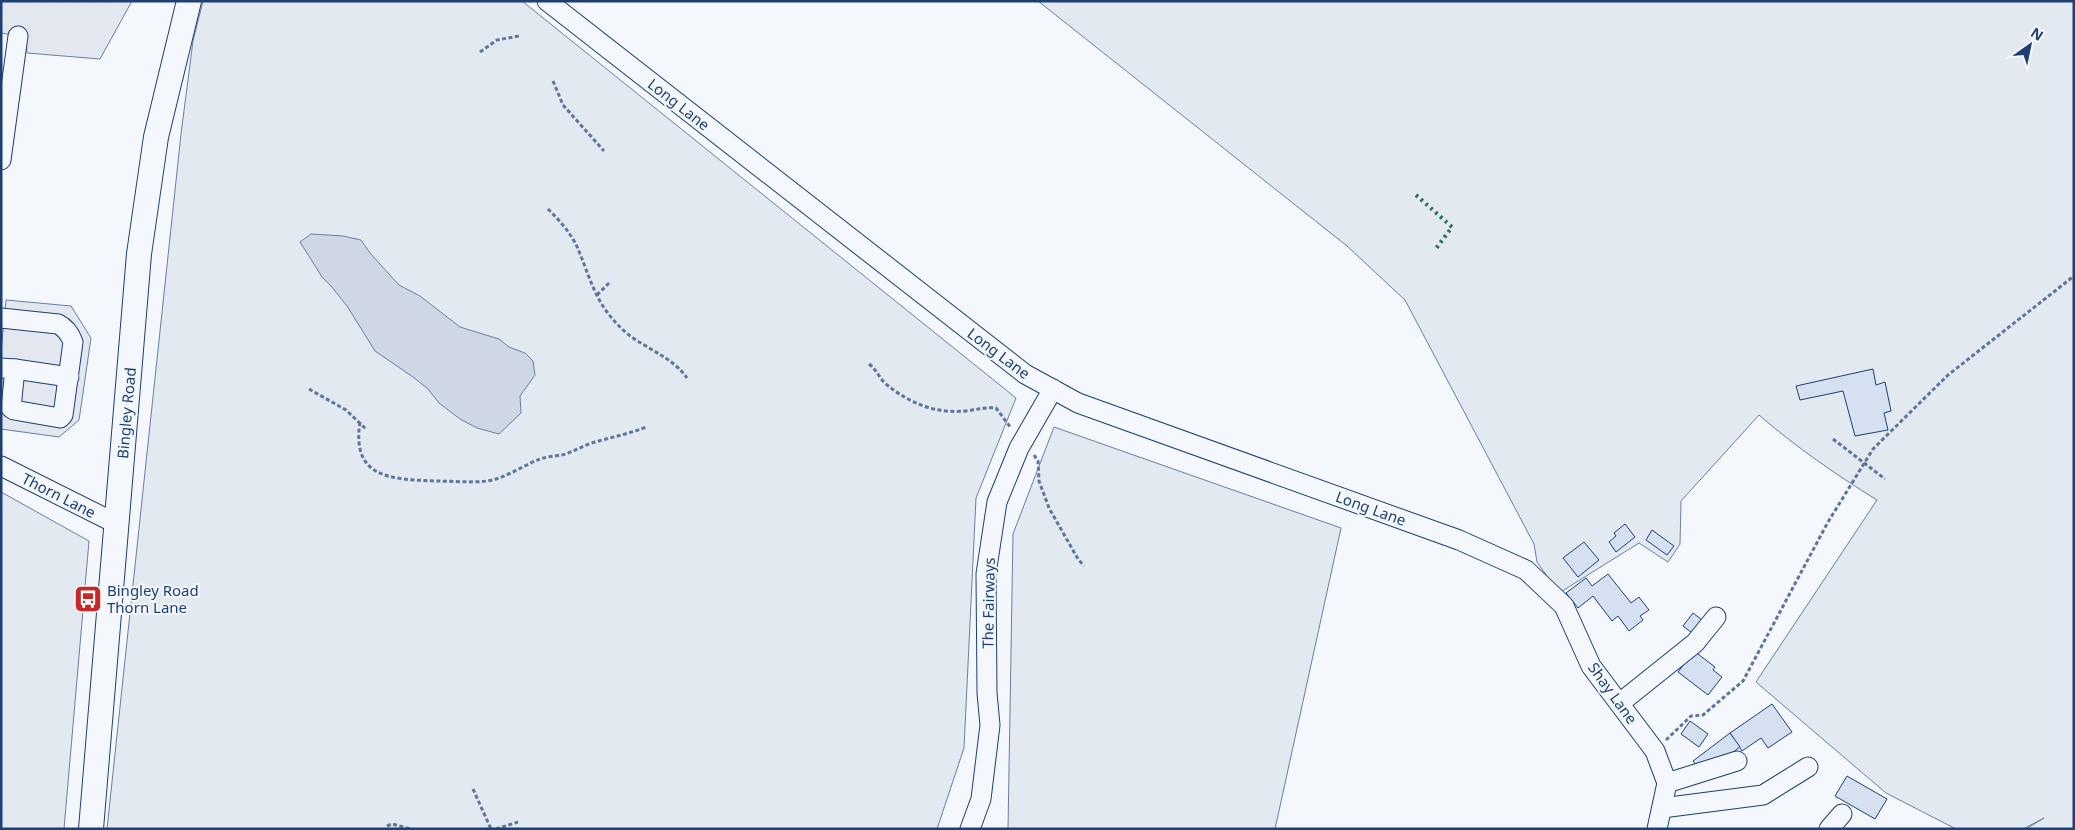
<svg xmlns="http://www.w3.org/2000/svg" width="2075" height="830" viewBox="0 0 2075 830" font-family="'Noto Sans',sans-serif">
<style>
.green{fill:#e3e9f0;stroke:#687fa3}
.parking{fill:#e3e8f0;stroke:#687fa3}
.water{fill:#cfd7e4;stroke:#687fa3}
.building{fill:#d5e0f0;stroke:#1d3f73}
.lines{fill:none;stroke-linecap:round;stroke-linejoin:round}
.minor-casing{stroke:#1d3f73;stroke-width:21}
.major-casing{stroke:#1d3f73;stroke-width:26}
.path{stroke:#5e769c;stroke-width:3;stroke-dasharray:4 2.5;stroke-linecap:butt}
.minor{stroke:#f4f7fb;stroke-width:19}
.major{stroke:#f4f7fb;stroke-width:24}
.hedge{stroke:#2c6c60;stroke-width:4;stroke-dasharray:2.5 4;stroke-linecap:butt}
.labels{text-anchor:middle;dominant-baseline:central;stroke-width:4;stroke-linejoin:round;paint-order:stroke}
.street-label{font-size:15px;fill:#1d3f73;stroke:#f4f7fb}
.poi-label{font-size:15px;fill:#1d3f73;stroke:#f4f7fb;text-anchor:start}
</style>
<rect width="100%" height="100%" fill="#f4f7fb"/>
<g class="green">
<path d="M203,1H522L1016,398L976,498L964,748L937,829H107L181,134L193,41Z"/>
<path d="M1038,1H2074V829H2026L2044,818L2023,829H1956L1886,793L1756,682L1877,500C1835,474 1796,447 1759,415L1681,501L1680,544L1668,562L1639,543L1559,593L1537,562L1534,544L1405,300L1347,246Z"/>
<path d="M1054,427L1341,528L1275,829H1008L1013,534Z"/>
<path d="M1,492L89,541L64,829H1Z"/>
</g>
<g class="parking">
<path d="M1,1H132L100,59L27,53L26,37L1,33Z"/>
<path d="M6,300L71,306L91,338L79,420L59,437L1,429V352Z"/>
</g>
<path class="water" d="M311,234L343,236L361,240L370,253L399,285L420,296L460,327L499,339L509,347L525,353L533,361L535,375L520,396L521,413L499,434L477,428L460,419L439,403L428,389L413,377L375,351L347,306L331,286L322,277L300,242Z"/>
<g class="building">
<path d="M1873,369L1876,385L1885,382L1891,411L1884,413L1888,430L1855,436L1843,391L1800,400L1796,386Z"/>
<path d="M1625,524L1635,537L1616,552L1609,542L1616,536L1614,533Z"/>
<path d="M1652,530L1674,546L1667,555L1646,540Z"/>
<path d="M1584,542L1599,560L1578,577L1563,558Z"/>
<path d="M1608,574L1631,603L1639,597L1649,610L1640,616L1643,620L1629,631L1618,616L1612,621L1593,596L1578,608L1566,593L1586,578L1592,586Z"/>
<path d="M1693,613L1706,623L1696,636L1683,626Z"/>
<path d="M1694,651L1715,667L1713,670L1722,677L1708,695L1678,672Z"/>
<path d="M1772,704L1792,732L1768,748L1761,738L1742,751L1730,733Z"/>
<path d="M1690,721L1708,734L1699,747L1681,734Z"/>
<path d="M1730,733L1740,747L1720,762L1701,771L1693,761Z"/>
<path d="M1847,776L1887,799L1875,819L1835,796Z"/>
</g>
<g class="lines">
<g class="minor-casing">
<g id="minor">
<path d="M547,1L1025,374L1078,403L1459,540L1526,570L1564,606L1591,666L1655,751L1667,783L1657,829"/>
<path d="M1,160L18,36"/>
<path d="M1,318L58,324C66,328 70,334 73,342L63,415L60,418L14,410L11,408L15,369L1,368"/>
<path d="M15,369L69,377"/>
<path d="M1,466L117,524"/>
<path d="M1620,703L1695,643L1716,617"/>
<path d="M1667,783L1737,761"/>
<path d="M1662,808L1763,795L1808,767"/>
<path d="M970,829L981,799L990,725L987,693L986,574L997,502L1019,448L1053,389"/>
<path d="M1829,829L1842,814"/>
</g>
</g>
<g class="major-casing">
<path id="major" d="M91,829L139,254L156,137L189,1"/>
</g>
<g class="path">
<path d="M480,52L497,40L519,36"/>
<path d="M553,81L563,105L604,151"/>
<path d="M548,209C559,220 572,234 578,249C587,270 593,293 607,312C616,324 628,336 641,343C658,354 675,361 687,378"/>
<path d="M597,295L610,282"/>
<path d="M869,364C877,370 879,378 886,384C909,403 935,414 965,411C976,410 984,407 996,408L1011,428"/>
<path d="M309,389L346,410L366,429"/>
<path d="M360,422C351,479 392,479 434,481C451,481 470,483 487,481C504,479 524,465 540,459C549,456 558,456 566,454C576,450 585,445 595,442C612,437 629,434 646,427"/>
<path d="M1833,439L1885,479"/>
<path d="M1034,455L1038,461L1039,481L1049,508L1078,559L1084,566"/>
<path d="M1666,740L1691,716L1703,715L1743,681L1828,522L1873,449L1948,375L2074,276"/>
<path d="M473,789L491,829"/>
<path d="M387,826L392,824L411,829"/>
<path d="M496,829L518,822"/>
</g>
<use href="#minor" class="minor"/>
<use href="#major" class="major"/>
<path class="hedge" d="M1416,195L1452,227L1435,250"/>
</g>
<defs>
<g id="bus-square" transform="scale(1.4375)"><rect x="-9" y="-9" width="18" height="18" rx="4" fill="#c62828" stroke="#f4f7fb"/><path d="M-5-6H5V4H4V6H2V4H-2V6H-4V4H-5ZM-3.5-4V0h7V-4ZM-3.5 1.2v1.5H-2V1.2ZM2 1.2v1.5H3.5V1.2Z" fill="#fff"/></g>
</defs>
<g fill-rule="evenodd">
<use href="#bus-square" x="88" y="599"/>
</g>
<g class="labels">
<g class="street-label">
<text transform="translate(679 104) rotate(38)">Long Lane</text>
<text transform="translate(999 353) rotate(37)">Long Lane</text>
<text transform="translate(126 413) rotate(-85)">Bingley Road</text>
<text transform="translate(59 495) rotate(27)">Thorn Lane</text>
<text transform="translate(1371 508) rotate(20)">Long Lane</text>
<text transform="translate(988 603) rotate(-89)">The Fairways</text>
<text transform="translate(1613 693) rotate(54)">Shay Lane</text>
</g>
<g class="poi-label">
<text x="107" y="590">Bingley Road<tspan x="107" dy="17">Thorn Lane</tspan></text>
</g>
</g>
<rect width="2075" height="830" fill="none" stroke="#1d3f73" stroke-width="5"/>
<g transform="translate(2030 45) rotate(33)" stroke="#f4f7fb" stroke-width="4" paint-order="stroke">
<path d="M0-4L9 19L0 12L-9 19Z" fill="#1d3f73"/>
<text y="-8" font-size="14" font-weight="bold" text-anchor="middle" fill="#1d3f73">N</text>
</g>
</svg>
